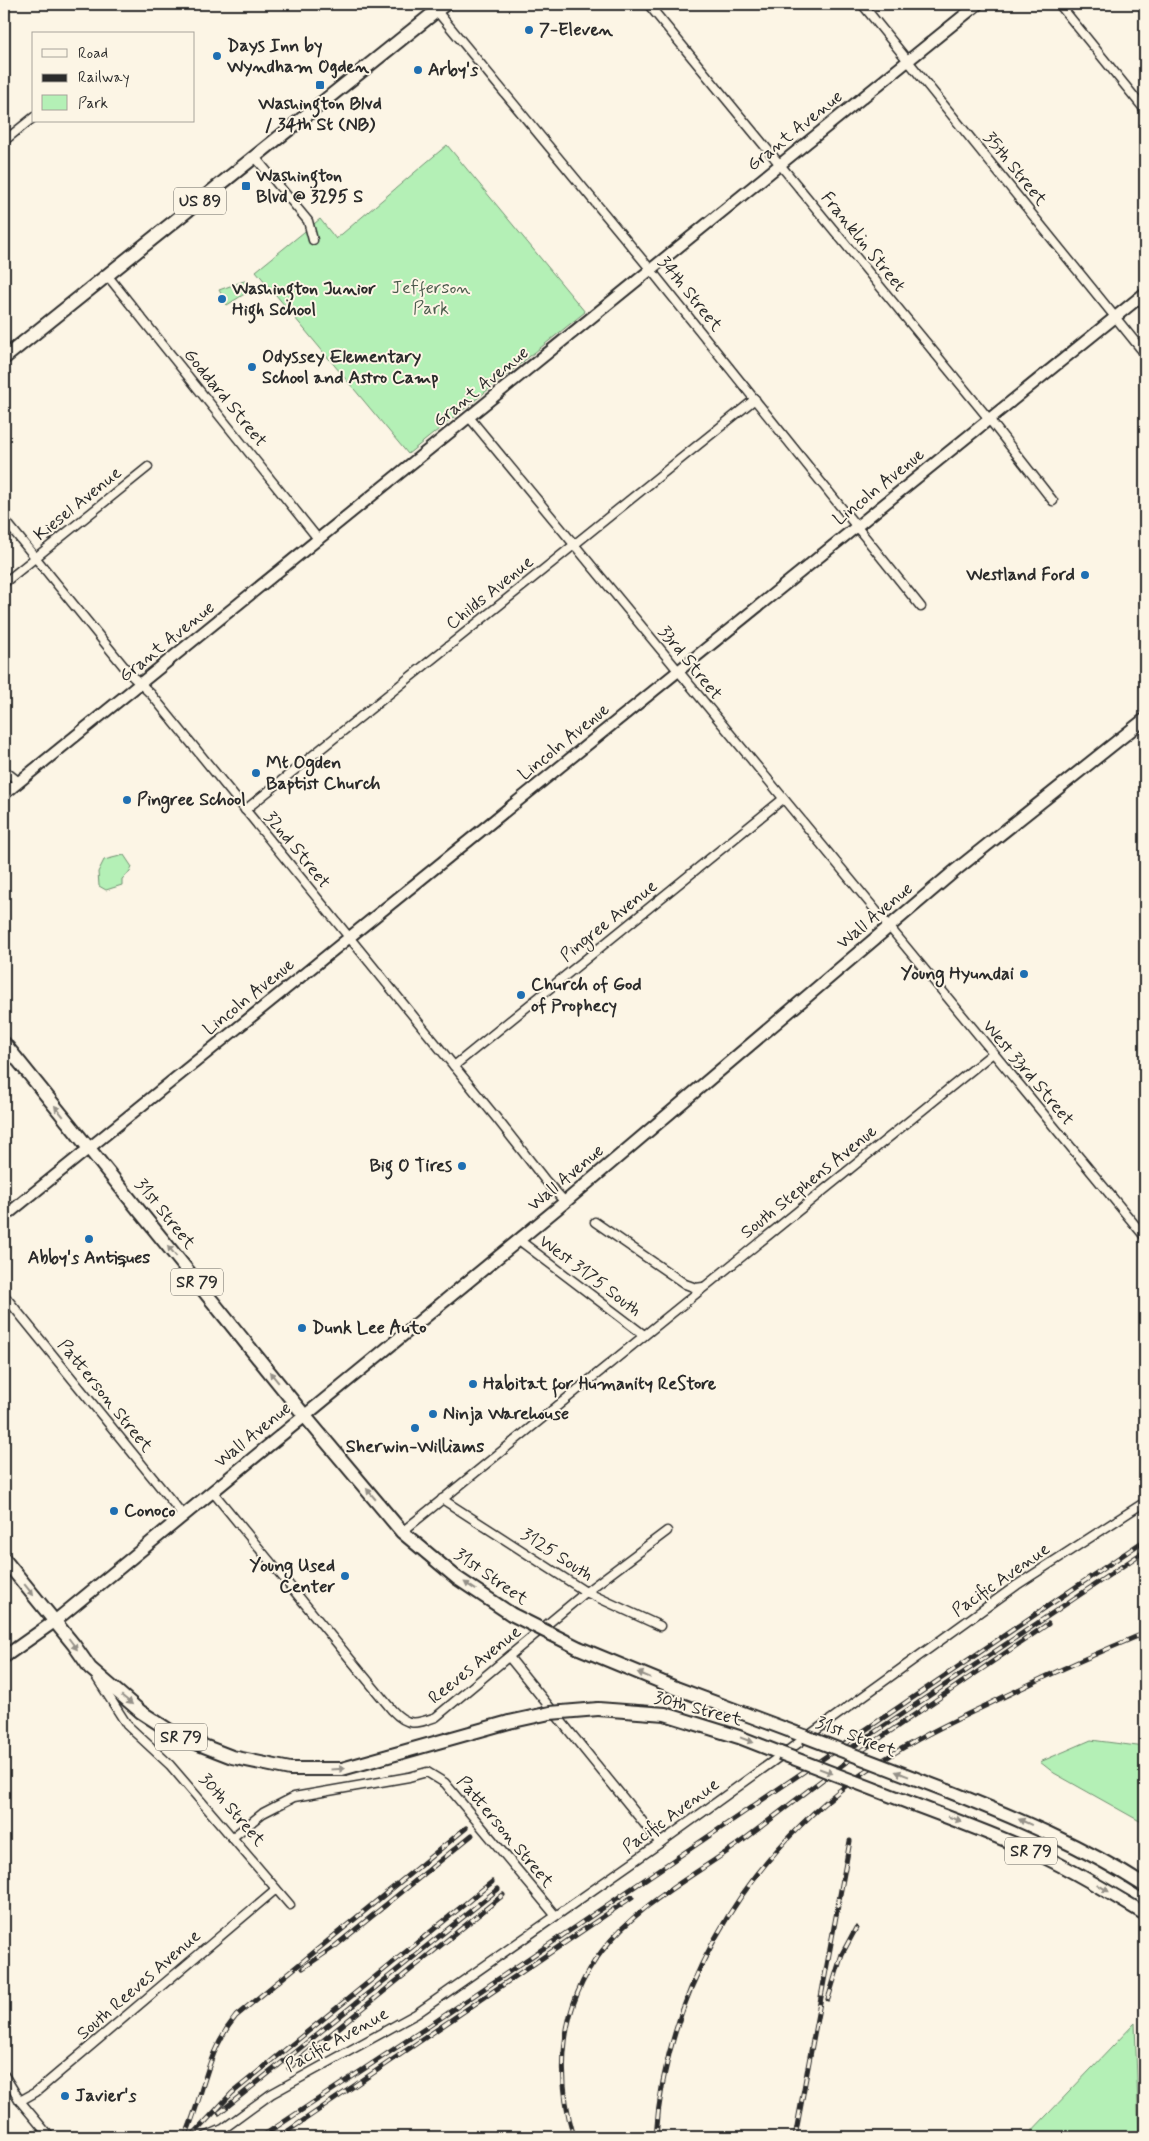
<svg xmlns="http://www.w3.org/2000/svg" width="1149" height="2141" viewBox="0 0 1149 2141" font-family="Mynerve,sans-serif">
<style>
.green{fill:#b4f0b6;stroke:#708e70}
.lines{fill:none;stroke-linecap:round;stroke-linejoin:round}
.minor-casing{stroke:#2b2b2b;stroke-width:11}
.tertiary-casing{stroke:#2b2b2b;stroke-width:14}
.secondary-casing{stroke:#2b2b2b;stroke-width:15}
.primary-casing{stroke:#2b2b2b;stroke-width:16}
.minor{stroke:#fcf5e5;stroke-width:8}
.tertiary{stroke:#fcf5e5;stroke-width:10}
.secondary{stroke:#fcf5e5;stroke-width:11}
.primary{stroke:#fcf5e5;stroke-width:12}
.rail-casing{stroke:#2b2b2b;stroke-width:5}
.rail{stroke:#fcf5e5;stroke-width:3;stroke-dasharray:9;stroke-linecap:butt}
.primary-bridge-casing{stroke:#2b2b2b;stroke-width:16;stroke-linecap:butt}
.primary-bridge{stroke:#fcf5e5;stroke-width:12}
.oneway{fill:#949088}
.poi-dot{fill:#1f6fb2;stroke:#fcf5e5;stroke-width:2}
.labels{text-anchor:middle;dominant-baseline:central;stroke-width:4;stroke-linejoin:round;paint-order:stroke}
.shield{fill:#fcf5e5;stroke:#6a6863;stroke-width:1}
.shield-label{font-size:16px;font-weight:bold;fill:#2b2b2b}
.poi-label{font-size:18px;font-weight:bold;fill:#2b2b2b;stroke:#fcf5e5;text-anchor:start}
.street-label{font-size:18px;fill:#2b2b2b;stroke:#fcf5e5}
.park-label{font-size:18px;fill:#4d5c4e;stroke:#fcf5e5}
</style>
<rect width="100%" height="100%" fill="#fcf5e5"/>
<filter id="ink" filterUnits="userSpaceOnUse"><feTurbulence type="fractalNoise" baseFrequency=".02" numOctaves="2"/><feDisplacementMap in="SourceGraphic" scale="10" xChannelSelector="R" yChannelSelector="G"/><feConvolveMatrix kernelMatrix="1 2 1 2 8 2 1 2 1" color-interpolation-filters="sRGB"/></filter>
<g filter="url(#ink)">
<g class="green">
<path d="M447,145L585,312L408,454L256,271L320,219L336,239Z"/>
<path d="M244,281L249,282L254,288L227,305L219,290Z"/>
<path d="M124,855L132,867L130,872L122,879V885L106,890L99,886L98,872L104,860Z"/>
<path d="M1091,1740L1145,1747V1824L1054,1773L1040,1762Z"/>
<path d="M1135,2023L1139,2137H1026Z"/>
</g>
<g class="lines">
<g class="minor-casing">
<g id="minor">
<path d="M431,4L651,270L921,607"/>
<path d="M648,4L989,419L1053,501"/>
<path d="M862,4L1145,354"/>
<path d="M1059,4L1145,110"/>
<path d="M4,141L34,117"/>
<path d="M255,157L308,221L313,240"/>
<path d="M107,275L319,540"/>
<path d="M469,417L1145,1237"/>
<path d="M4,519L130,674L151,694L498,1120L545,1180L565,1202"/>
<path d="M4,583L148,467"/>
<path d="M4,770L19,782"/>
<path d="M245,810L755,399"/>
<path d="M454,1066L783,799"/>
<path d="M595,1222L685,1284L696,1288L703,1287"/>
<path d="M519,1240L644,1335"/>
<path d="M4,1295L183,1515"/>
<path d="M212,1491L392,1710C408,1727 416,1724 436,1717L586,1592L667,1531"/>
<path d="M442,1499L586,1592L660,1626"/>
<path d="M402,1532L993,1053"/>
<path d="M509,1657L660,1843"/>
<path d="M97,1678L127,1725L170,1765L290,1905"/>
<path d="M233,1837L263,1813L294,1797L409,1777L427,1772L445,1783L555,1915"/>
<path d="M4,2075L20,2101L50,2137"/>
<path d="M20,2101L36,2092L276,1889"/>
<path d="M205,2137L223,2129L271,2094L416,2014L660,1843L1017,1585L1145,1502"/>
</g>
</g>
<g class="tertiary-casing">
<g id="tertiary">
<path d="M4,794L978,4"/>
<path d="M4,1217L1145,293"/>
</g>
</g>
<g class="secondary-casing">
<path id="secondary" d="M4,1657L55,1621L565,1202L957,869L1145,719"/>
</g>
<g class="primary-casing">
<g id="primary">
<path d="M4,358L445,4"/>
<path d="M4,1043L304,1415L402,1532L457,1578L511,1614"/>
<path d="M4,1559L74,1645L90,1668L141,1712L178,1736L232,1757L290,1769H342L509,1722"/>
<path d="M579,1648L676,1688L804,1736"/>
<path d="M598,1709L665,1714L739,1737L780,1753"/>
<path d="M948,1791C1016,1818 1083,1846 1145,1886"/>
<path d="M910,1803C953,1819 996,1835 1038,1854C1075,1871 1110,1893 1145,1914"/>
</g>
</g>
<use href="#minor" class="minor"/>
<use href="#tertiary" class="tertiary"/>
<use href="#secondary" class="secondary"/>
<use href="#primary" class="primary"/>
<g class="rail-casing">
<g id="rail">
<path d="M845,1752L1145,1551"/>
<path d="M303,1968L334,1947L472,1835"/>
<path d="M828,1999L842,1954L856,1928"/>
<path d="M289,2068L503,1895"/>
<path d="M219,2113L498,1889"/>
<path d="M185,2137C204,2095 205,2054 236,2016L466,1828"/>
<path d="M191,2137L232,2093L492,1882"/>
<path d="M261,2137L429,2026L1145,1540"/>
<path d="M279,2137L632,1897"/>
<path d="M574,2137C555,2074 560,2005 602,1951C637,1905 692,1877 738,1844C781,1812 823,1778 867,1747C927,1706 988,1665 1048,1624"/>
<path d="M656,2137C665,1997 740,1865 852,1781C894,1750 940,1727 987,1705C1039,1679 1092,1655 1145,1633"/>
<path d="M795,2137L850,1841"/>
</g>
</g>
<use href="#rail" class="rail"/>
<g class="primary-bridge-casing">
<g id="primary-bridge">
<path d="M511,1614L579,1648"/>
<path d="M509,1722L550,1713L598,1709"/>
<path d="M804,1736L948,1791"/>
<path d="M780,1753L910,1803"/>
</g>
</g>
<use href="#primary-bridge" class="primary-bridge"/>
</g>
<defs><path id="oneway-solid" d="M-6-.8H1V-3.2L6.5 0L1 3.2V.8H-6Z" transform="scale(1.25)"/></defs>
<g class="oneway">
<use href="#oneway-solid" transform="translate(59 1111) rotate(-129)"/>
<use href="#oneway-solid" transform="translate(172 1251) rotate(-129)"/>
<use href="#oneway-solid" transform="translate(274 1377) rotate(-129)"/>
<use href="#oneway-solid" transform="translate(371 1494) rotate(-130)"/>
<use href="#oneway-solid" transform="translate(470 1586) rotate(-146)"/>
<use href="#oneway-solid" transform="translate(29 1590) rotate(51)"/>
<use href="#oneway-solid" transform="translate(73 1644) rotate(53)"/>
<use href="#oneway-solid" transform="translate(644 1675) rotate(-158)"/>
<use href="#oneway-solid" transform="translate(127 1700) rotate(40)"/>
<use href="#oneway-solid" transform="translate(747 1740) rotate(21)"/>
<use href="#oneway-solid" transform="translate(338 1769) rotate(-4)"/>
<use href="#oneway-solid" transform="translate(826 1771) rotate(21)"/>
<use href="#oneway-solid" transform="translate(902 1774) rotate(-159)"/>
<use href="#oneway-solid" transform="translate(955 1819) rotate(19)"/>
<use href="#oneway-solid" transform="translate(1025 1822) rotate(-156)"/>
<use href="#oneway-solid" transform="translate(1103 1888) rotate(32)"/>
</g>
</g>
<g class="poi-dot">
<circle cx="529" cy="30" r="5"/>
<circle cx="217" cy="56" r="5"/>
<circle cx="418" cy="70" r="5"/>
<rect x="315" y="80" width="10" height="10" rx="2.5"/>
<rect x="241" y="181" width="10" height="10" rx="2.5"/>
<circle cx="222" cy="299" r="5"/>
<circle cx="252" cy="367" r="5"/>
<circle cx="1085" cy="575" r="5"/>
<circle cx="256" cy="773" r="5"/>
<circle cx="127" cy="800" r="5"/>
<circle cx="1024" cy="974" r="5"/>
<circle cx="521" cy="995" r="5"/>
<circle cx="462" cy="1166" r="5"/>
<circle cx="89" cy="1239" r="5"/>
<circle cx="302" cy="1328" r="5"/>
<circle cx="473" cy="1384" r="5"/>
<circle cx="433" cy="1414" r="5"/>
<circle cx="415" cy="1428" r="5"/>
<circle cx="114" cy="1511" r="5"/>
<circle cx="345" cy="1576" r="5"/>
<circle cx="65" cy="2096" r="5"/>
</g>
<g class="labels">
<g class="shield">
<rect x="174" y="187.5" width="52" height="27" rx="4"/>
<rect x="171" y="1268.5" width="52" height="27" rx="4"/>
<rect x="155" y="1723.5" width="52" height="27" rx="4"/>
<rect x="1005" y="1837.5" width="52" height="27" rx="4"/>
</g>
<g class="shield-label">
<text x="200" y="201">US 89</text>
<text x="197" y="1282">SR 79</text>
<text x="181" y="1737">SR 79</text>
<text x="1031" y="1851">SR 79</text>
</g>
<g class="poi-label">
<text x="539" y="30">7-Eleven</text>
<text x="227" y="46">Days Inn by<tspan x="227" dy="21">Wyndham Ogden</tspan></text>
<text x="428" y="70">Arby's</text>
<text x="320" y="104" text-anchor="middle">Washington Blvd<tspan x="320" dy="21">/ 34th St (NB)</tspan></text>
<text x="256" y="176">Washington<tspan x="256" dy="21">Blvd @ 3295 S</tspan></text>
<text x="232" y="289">Washington Junior<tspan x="232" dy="21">High School</tspan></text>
<text x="262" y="357">Odyssey Elementary<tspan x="262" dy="21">School and Astro Camp</tspan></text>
<text x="1075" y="575" text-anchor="end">Westland Ford</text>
<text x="266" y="763">Mt Ogden<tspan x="266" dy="21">Baptist Church</tspan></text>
<text x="137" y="800">Pingree School</text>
<text x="1014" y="974" text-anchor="end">Young Hyundai</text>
<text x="531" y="985">Church of God<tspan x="531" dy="21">of Prophecy</tspan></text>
<text x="452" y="1166" text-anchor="end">Big O Tires</text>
<text x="89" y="1258" text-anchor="middle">Abby's Antiques</text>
<text x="312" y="1328">Dunk Lee Auto</text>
<text x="483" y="1384">Habitat for Humanity ReStore</text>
<text x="443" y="1414">Ninja Warehouse</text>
<text x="415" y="1447" text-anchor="middle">Sherwin-Williams</text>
<text x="124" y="1511">Conoco</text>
<text x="335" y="1566" text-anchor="end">Young Used<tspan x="335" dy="21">Center</tspan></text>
<text x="75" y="2096">Javier's</text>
</g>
<g class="street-label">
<text transform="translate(795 131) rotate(-39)">Grant Avenue</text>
<text transform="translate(1015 169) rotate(51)">35th Street</text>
<text transform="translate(863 242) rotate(51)">Franklin Street</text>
<text transform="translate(690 294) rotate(51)">34th Street</text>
<text transform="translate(481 387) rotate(-39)">Grant Avenue</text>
<text transform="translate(225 398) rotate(51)">Goddard Street</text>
<text transform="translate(879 487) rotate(-39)">Lincoln Avenue</text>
<text transform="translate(78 504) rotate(-39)">Kiesel Avenue</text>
<text transform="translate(490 593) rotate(-39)">Childs Avenue</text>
<text transform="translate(167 642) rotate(-39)">Grant Avenue</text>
<text transform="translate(690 663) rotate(51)">33rd Street</text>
<text transform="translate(564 742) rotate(-39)">Lincoln Avenue</text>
<text transform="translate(297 850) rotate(51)">32nd Street</text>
<text transform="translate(875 916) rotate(-40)">Wall Avenue</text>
<text transform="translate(609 921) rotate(-39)">Pingree Avenue</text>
<text transform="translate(249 997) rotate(-39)">Lincoln Avenue</text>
<text transform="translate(1028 1073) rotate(50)">West 33rd Street</text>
<text transform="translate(566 1178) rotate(-40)">Wall Avenue</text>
<text transform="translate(809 1182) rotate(-39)">South Stephens Avenue</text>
<text transform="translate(165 1214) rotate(51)">31st Street</text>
<text transform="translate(590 1276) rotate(37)">West 3175 South</text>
<text transform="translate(105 1396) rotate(51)">Patterson Street</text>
<text transform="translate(253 1435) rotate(-39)">Wall Avenue</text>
<text transform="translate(557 1555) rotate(33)">3125 South</text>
<text transform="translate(491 1577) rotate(35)">31st Street</text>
<text transform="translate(1001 1580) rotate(-35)">Pacific Avenue</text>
<text transform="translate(475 1665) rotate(-39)">Reeves Avenue</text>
<text transform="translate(698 1709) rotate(15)">30th Street</text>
<text transform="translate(856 1737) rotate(21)">31st Street</text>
<text transform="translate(232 1810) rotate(49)">30th Street</text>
<text transform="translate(671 1816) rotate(-36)">Pacific Avenue</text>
<text transform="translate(505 1832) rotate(50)">Patterson Street</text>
<text transform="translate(139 1985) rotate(-41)">South Reeves Avenue</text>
<text transform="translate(337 2040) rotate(-29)">Pacific Avenue</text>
</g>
<g class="park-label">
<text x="431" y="288">Jefferson<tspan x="431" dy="21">Park</tspan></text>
</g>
</g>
<rect width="1149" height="2141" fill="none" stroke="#fcf5e5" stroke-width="20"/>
<rect x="10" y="10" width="1129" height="2121" fill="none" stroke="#2b2b2b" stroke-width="2" filter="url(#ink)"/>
<rect x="32" y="32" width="162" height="90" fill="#fcf5e5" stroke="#a8a49b"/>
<rect x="42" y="49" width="25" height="8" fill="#fcf5e5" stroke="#a8a49b"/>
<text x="78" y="58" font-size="15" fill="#2b2b2b">Road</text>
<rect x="42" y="74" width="25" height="8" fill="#2b2b2b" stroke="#a8a49b"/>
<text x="78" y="82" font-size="15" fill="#2b2b2b">Railway</text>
<rect x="42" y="95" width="25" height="15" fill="#b4f0b6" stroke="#a8a49b"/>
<text x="78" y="108" font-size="15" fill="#2b2b2b">Park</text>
</svg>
